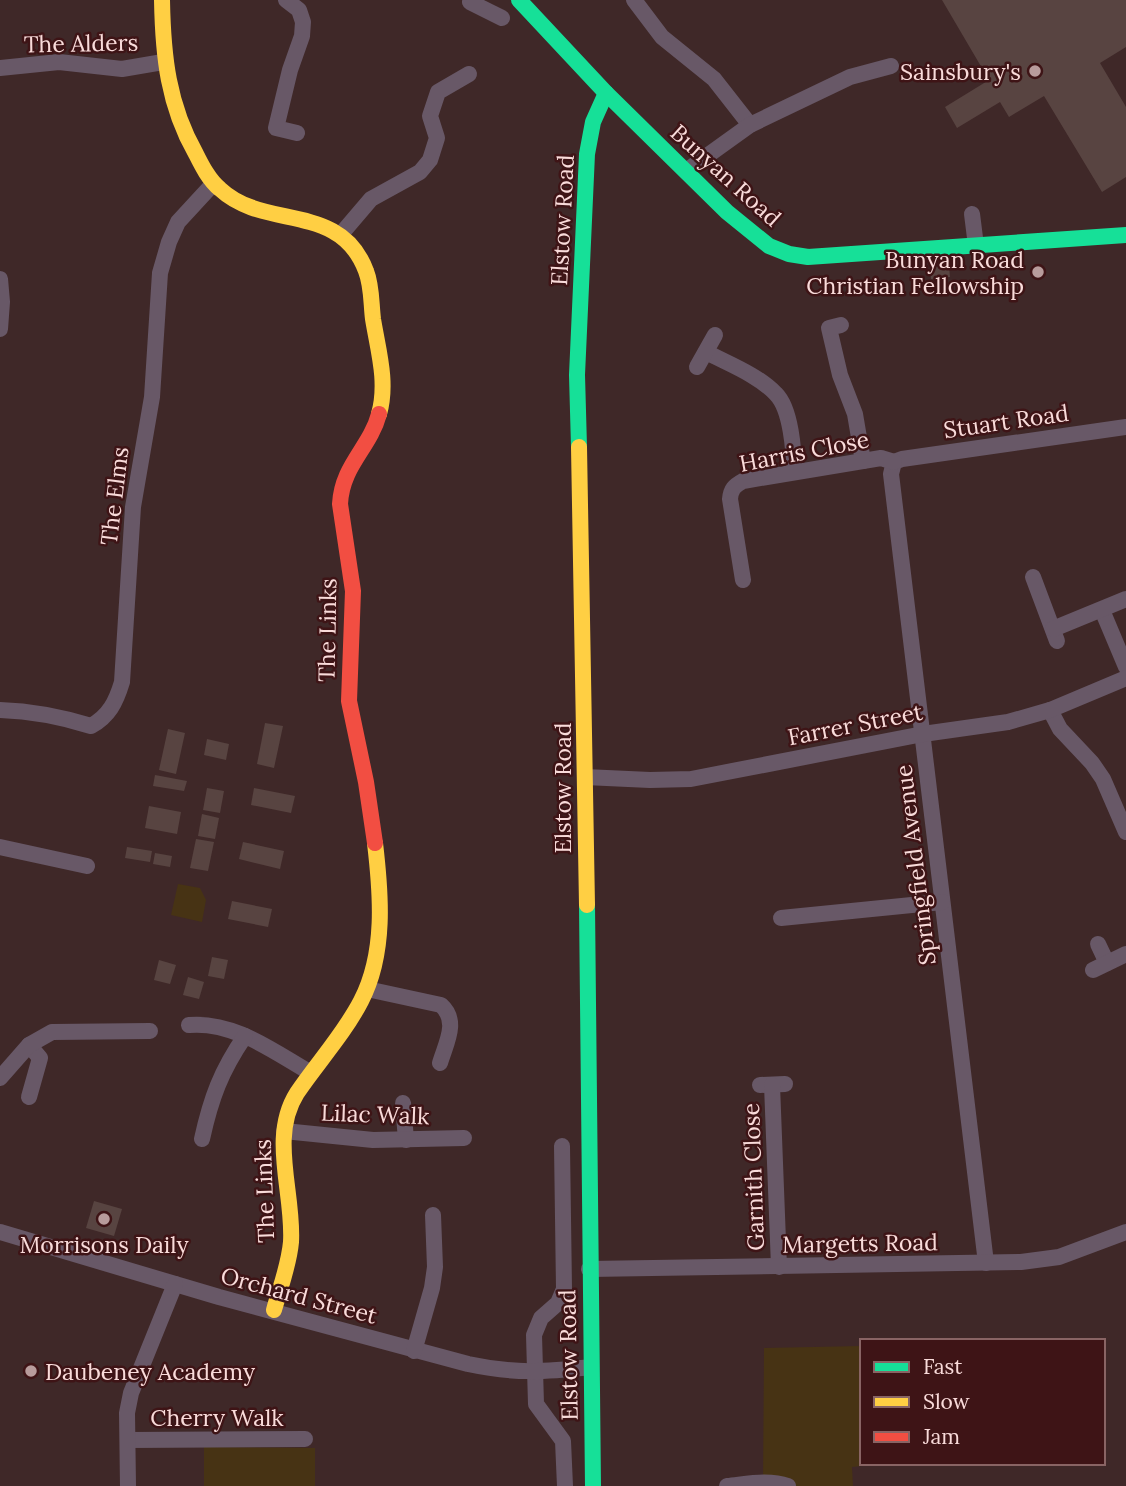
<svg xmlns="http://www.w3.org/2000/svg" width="1126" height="1486" viewBox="0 0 1126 1486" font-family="Lora,serif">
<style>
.green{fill:#473314}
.building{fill:#584441}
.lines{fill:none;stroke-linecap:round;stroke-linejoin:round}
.street{stroke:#685867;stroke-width:16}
.fast{stroke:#16e098;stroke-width:16}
.slow{stroke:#ffcf43;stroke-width:16}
.jam{stroke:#f24e42;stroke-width:16}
.poi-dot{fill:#b89c9c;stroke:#3e1416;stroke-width:2.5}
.labels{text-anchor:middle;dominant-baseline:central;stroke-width:5;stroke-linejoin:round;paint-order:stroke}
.street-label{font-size:23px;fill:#f9dbda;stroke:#3e1416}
.poi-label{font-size:23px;fill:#f9dbda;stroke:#3e1416;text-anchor:end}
</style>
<rect width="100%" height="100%" fill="#3f2828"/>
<g class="green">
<path d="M178,884L200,888L206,900L202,922L171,915Z"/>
<path d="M862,1346V1463H892L852,1467L853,1486H763L764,1348Z"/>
<path d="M204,1447L315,1448V1486H204Z"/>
</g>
<g class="building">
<path d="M942,0H1126V47L1100,63L1126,107V177L1102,192L1044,96L1009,117L1000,102L957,128L945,107L989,80Z"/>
<path d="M949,266L950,277L931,279L930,267Z"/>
<path d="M265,723L283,726L274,768L257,764Z"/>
<path d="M168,729L185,733L176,774L159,770Z"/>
<path d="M207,739L229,744L226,760L204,755Z"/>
<path d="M155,775L187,781L184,791L153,786Z"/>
<path d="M207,788L224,791L220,813L203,810Z"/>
<path d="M254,788L295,796L291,813L251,805Z"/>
<path d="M149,806L181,812L177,834L145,828Z"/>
<path d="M202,814L219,818L215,839L198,836Z"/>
<path d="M196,839L214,842L208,871L190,868Z"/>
<path d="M243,842L284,851L280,869L239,859Z"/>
<path d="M127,847L152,851L150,862L125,858Z"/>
<path d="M155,853L172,856L170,867L153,864Z"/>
<path d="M232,901L272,909L268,927L228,919Z"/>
<path d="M212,957L228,960L224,979L208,976Z"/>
<path d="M159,960L176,965L170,984L154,980Z"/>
<path d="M188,977L204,982L199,999L183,995Z"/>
<path d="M94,1201L122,1209L114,1236L86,1228Z"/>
</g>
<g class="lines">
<g class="street">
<path d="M286,0L299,10L303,22L302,36L290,70L276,128L297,133"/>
<path d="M471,0L470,2L502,18"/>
<path d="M634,0L662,37L714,79L750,125"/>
<path d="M0,68L59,62L122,69L163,62"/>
<path d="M686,171L750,125L850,77L891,66"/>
<path d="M972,214L976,246"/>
<path d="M342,233L371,199L420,172L430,160L437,138L430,116L438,92L469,74"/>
<path d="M0,279L2,302L0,329"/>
<path d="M841,325L829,328L840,375L855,414L863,461"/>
<path d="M706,352C729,364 758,375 776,394C791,409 794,451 794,472"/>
<path d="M697,367L715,335"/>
<path d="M894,462L891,474L986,1263"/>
<path d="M894,462L902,459L1126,427"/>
<path d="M1033,577L1057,641"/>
<path d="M743,580L730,499C731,489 734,486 743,481L881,458L894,462"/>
<path d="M1102,610L1126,667"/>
<path d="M1053,629L1126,599"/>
<path d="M0,710C30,711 62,717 91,726C109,716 116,702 122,682L133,507L152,397L160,273L169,242L178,222L213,184"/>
<path d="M1050,710L1060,729L1092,763L1103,779L1126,832"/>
<path d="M585,777L650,780L691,779L923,734L1008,722L1050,710L1126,678"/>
<path d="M0,847L87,866"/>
<path d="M781,918L942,902"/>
<path d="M1098,944L1107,963"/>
<path d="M1093,970L1126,954"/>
<path d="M367,989L441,1005C459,1021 446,1043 440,1063"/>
<path d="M189,1025C234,1021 274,1052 311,1073"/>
<path d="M29,1045L40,1058L29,1097"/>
<path d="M0,1078L29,1045L52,1032L150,1031"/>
<path d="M760,1085L785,1084"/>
<path d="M772,1085L779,1267"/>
<path d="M403,1103L406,1140"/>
<path d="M284,1131L373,1140L464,1138"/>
<path d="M202,1139C211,1098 221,1071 245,1036"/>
<path d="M562,1146L564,1289L558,1303L541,1318L534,1335L536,1404L563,1441L565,1486"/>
<path d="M0,1232L219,1297L468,1364C515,1374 544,1372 591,1367"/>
<path d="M589,1269L1021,1262L1059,1257L1126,1232"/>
<path d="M414,1351L432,1288L435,1267L433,1215"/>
<path d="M129,1440L305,1439"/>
<path d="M128,1486L127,1413L131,1393L175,1284"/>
<path d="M727,1486C747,1484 768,1479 788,1486"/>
</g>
<g class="fast">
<path d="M519,0L606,93L727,212L769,246L789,254L808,257L1126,235"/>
<path d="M579,447L577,375L587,154L593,122L606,93"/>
<path d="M587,905L593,1486"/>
</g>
<g class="slow">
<path d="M162,0C163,56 168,105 196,154C202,166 209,180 220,189C265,231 340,201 366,271C372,286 371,303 373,319C378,350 388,382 379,414"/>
<path d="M579,447L587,905"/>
<path d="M274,1310C280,1288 289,1265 291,1242C294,1193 269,1137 297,1093C318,1062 344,1034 361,1001C386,953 381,894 375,843"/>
</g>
<path class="jam" d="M375,843L366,782L349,701L353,591L340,504C342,465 370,448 379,414"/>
</g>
<g class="poi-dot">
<circle cx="1035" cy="71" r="7"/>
<circle cx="1038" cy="272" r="7"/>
<circle cx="104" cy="1219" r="7"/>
<circle cx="31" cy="1371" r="7"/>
</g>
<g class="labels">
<g class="street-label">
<text transform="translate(81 43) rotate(-1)">The Alders</text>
<text transform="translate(726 175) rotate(42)">Bunyan Road</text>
<text transform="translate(562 220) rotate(-87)">Elstow Road</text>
<text transform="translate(1006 421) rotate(-8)">Stuart Road</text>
<text transform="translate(804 451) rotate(-11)">Harris Close</text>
<text transform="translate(114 496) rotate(-83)">The Elms</text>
<text transform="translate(327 630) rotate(-89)">The Links</text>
<text transform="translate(855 724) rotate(-11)">Farrer Street</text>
<text transform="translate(562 788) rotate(-90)">Elstow Road</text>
<text transform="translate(915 865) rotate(-97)">Springfield Avenue</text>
<text transform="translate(375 1114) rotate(2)">Lilac Walk</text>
<text transform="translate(753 1177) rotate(-92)">Garnith Close</text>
<text transform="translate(264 1191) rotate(-92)">The Links</text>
<text transform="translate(860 1243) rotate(-1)">Margetts Road</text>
<text transform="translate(299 1295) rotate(15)">Orchard Street</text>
<text transform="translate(568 1355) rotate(-91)">Elstow Road</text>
<text x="217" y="1417">Cherry Walk</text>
</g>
<g class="poi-label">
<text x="1021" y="71">Sainsbury's</text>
<text x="1024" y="259">Bunyan Road<tspan x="1024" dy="26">Christian Fellowship</tspan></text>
<text x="104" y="1244" text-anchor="middle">Morrisons Daily</text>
<text x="45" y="1371" text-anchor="start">Daubeney Academy</text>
</g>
</g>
<rect x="860" y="1339" width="245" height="126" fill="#3e1416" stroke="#896464" stroke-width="2"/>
<rect x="874" y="1362" width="35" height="10" fill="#16e098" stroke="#896464" stroke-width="2"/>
<text x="923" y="1374" font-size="21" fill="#f9dbda">Fast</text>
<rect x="874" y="1397" width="35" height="10" fill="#ffcf43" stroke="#896464" stroke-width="2"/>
<text x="923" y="1409" font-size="21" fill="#f9dbda">Slow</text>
<rect x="874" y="1432" width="35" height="10" fill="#f24e42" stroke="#896464" stroke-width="2"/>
<text x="923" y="1444" font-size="21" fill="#f9dbda">Jam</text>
</svg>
